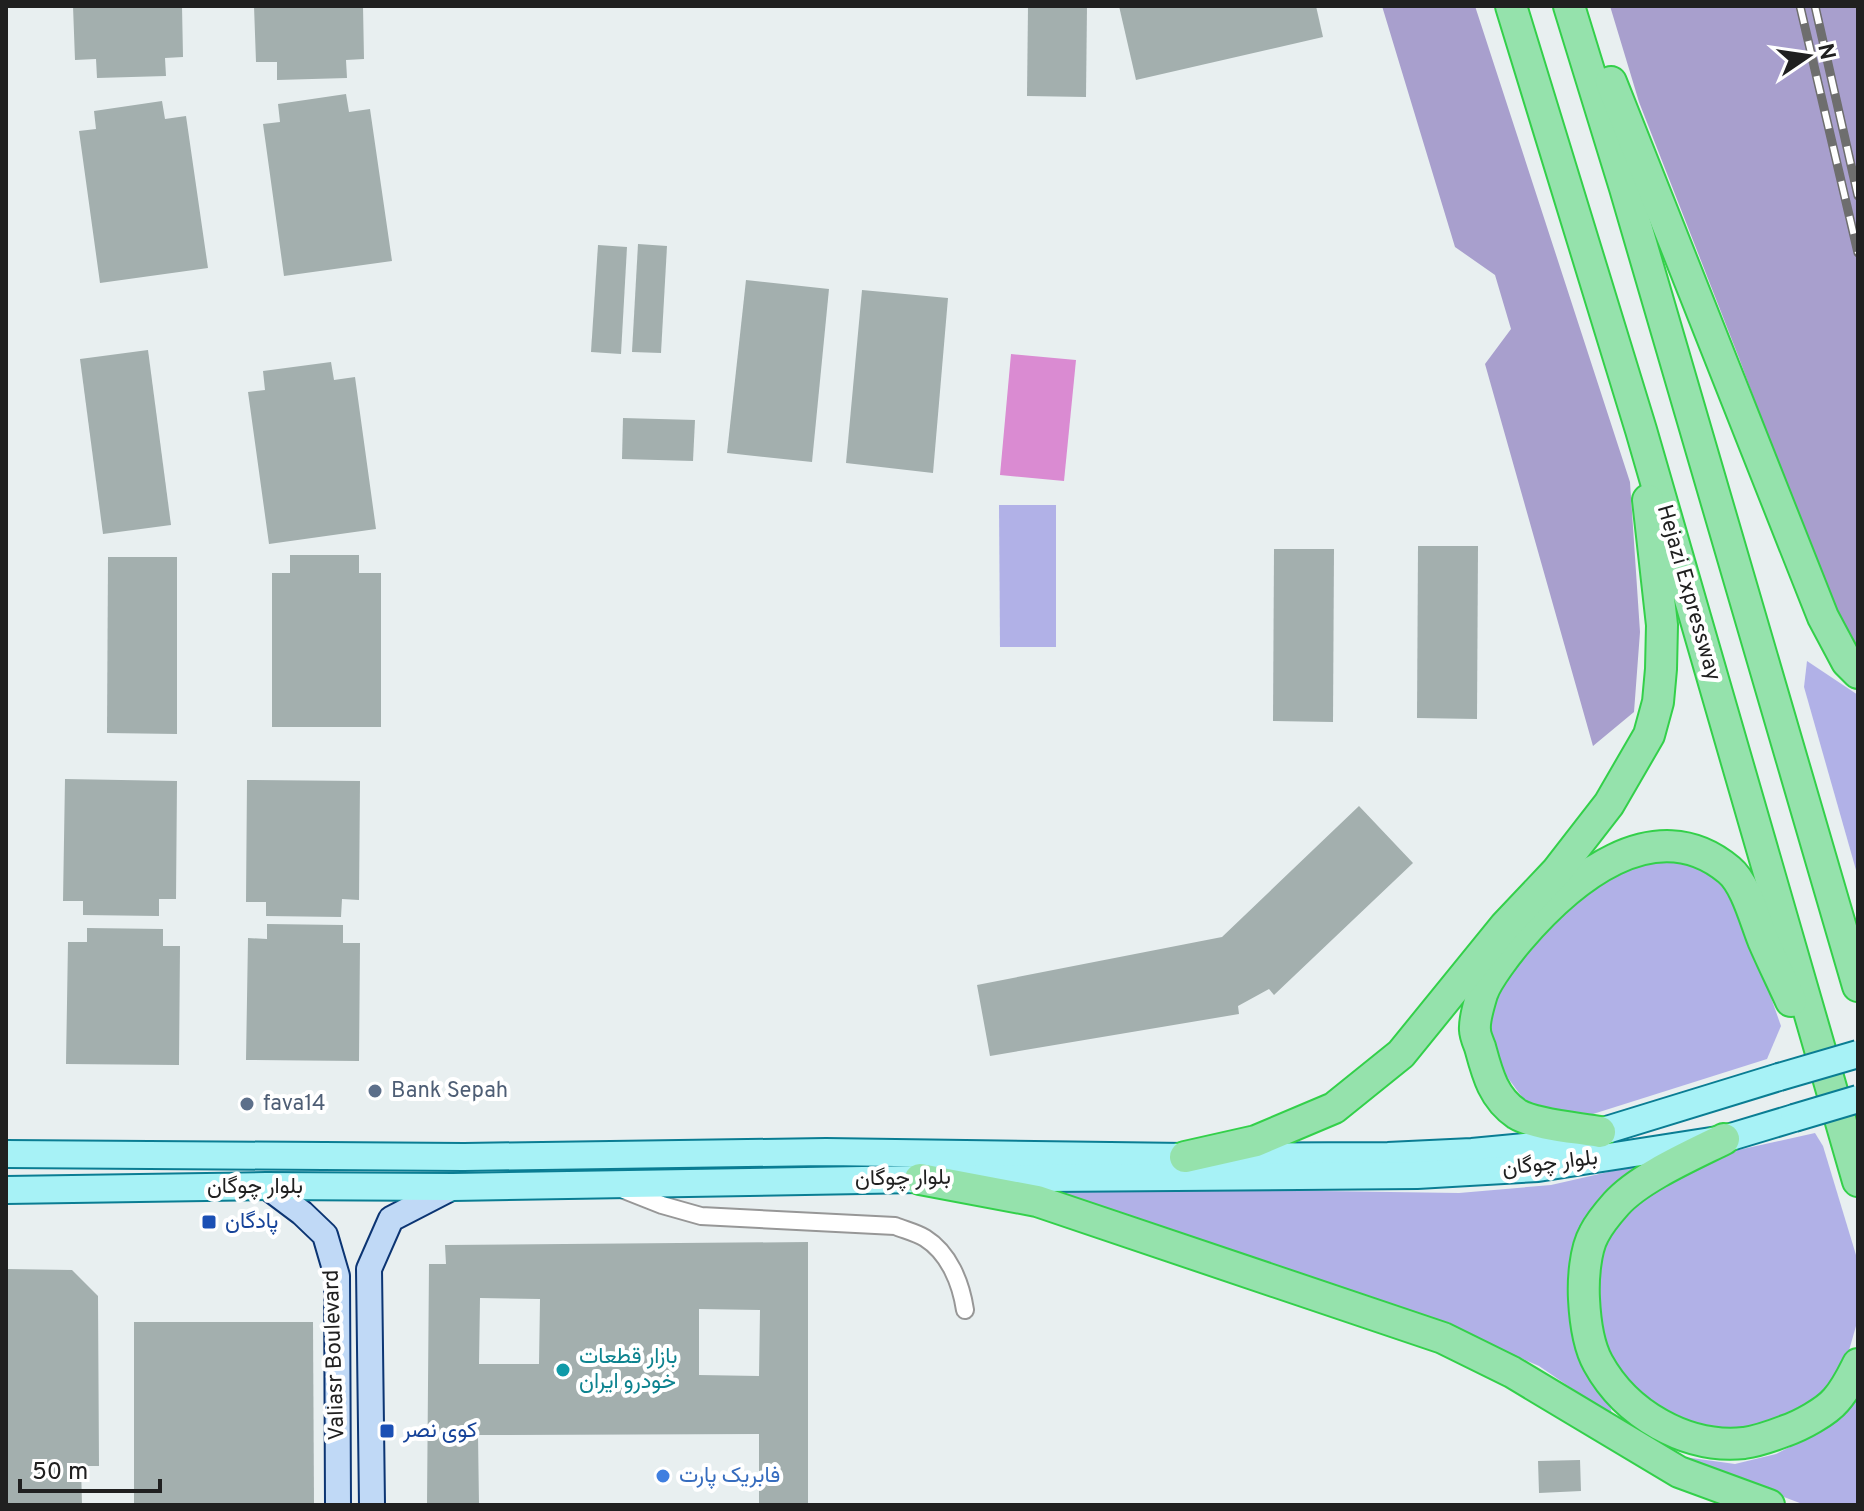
<svg xmlns="http://www.w3.org/2000/svg" width="1864" height="1511" viewBox="0 0 1864 1511" font-family="Overpass,Vazirmatn,sans-serif">
<style>
.grass{fill:#b1b1e7}
.forest{fill:#a89fcd}
.pitch{fill:#da8bd2}
.building{fill:#a3afae;fill-rule:evenodd}
.lines{fill:none;stroke-linecap:round;stroke-linejoin:round}
.street-casing{stroke:#979797;stroke-width:20}
.secondary-casing{stroke:#0c3573;stroke-width:28}
.primary-casing{stroke:#0a7d93;stroke-width:30}
.highway-casing{stroke:#33d04a;stroke-width:34}
.street{stroke:#fff;stroke-width:16}
.secondary{stroke:#c0d9f6;stroke-width:24}
.primary{stroke:#a7f2f6;stroke-width:26}
.highway{stroke:#95e2ac;stroke-width:30}
.rail-casing{stroke:#6e6e6e;stroke-width:9}
.rail{stroke:#fff;stroke-width:6;stroke-dasharray:18;stroke-linecap:butt}
.primary-bridge-casing{stroke:#0a7d93;stroke-width:30;stroke-linecap:butt}
.primary-bridge{stroke:#a7f2f6;stroke-width:26}
.service-dot{fill:#5c6f8a;stroke:#fff;stroke-width:3}
.transit-dot{fill:#1a4fb4;stroke:#fff;stroke-width:3}
.culture-dot{fill:#0f9aa8;stroke:#fff;stroke-width:3}
.shop-dot{fill:#3f7fe0;stroke:#fff;stroke-width:3}
.labels{text-anchor:middle;dominant-baseline:central;stroke-width:8;stroke-linejoin:round;paint-order:stroke}
.street-label{font-size:22px;fill:#202020;stroke:#fff}
.service-label{font-size:22px;fill:#4e5e75;stroke:#fff;text-anchor:start}
.transit-label{font-size:22px;fill:#164399;stroke:#fff;text-anchor:start}
.culture-label{font-size:22px;fill:#0d838f;stroke:#fff;text-anchor:start}
.shop-label{font-size:22px;fill:#366cbe;stroke:#fff;text-anchor:start}
</style>
<rect width="100%" height="100%" fill="#e8eff0"/>
<g class="grass">
<path d="M999,505H1056V647H1000Z"/>
<path d="M1807,661L1858,695V877L1804,687Z"/>
<path d="M1688,854L1735,895L1781,1026L1767,1059L1593,1114L1556,1115L1525,1101L1499,1066L1488,1019L1499,984L1536,941L1599,881L1642,858Z"/>
<path d="M1815,1133L1823,1146L1856,1255L1858,1319L1848,1354L1827,1390L1802,1411L1751,1433L1709,1430L1684,1421L1656,1404L1632,1386L1614,1360L1605,1338L1597,1303V1275L1602,1247L1625,1215L1682,1172L1720,1154Z"/>
<path d="M1639,1165L1637,1171L1574,1250L1569,1316L1580,1363L1611,1409L1612,1416L1539,1366L1416,1312L1151,1228L1053,1191L1050,1187L1459,1193L1551,1185Z"/>
<path d="M1858,1394V1505H1805L1677,1456L1735,1464L1776,1454L1820,1431L1839,1417Z"/>
</g>
<g class="forest">
<path d="M1382,6H1475L1630,482L1640,632L1634,712L1593,746L1485,364L1511,329L1495,275L1455,247Z"/>
<path d="M1610,6H1858V649L1839,626L1739,358L1639,102Z"/>
</g>
<path class="pitch" d="M1011,354L1076,360L1064,481L1000,475Z"/>
<g class="building">
<path d="M73,6H182L183,57L165,58L166,76L97,78L96,59L75,60Z"/>
<path d="M254,6H363L364,59L346,60L347,78L277,80V62H256Z"/>
<path d="M1028,6H1087L1086,97L1027,96Z"/>
<path d="M1119,6H1316L1323,37L1136,80Z"/>
<path d="M346,94L349,112L370,109L392,261L284,276L263,124L280,122L278,104Z"/>
<path d="M162,101L165,119L186,116L208,268L100,283L79,131L96,129L94,111Z"/>
<path d="M638,244L667,246L661,353L632,352Z"/>
<path d="M598,245L627,247L621,354L591,352Z"/>
<path d="M746,280L829,289L812,462L727,453Z"/>
<path d="M862,290L948,298L933,473L846,463Z"/>
<path d="M148,350L171,525L103,534L80,359Z"/>
<path d="M331,362L334,380L355,377L376,529L269,544L248,392L265,390L263,371Z"/>
<path d="M623,418L695,420L693,461L622,459Z"/>
<path d="M1418,546H1478L1477,719L1417,718Z"/>
<path d="M1274,549H1334L1333,722L1273,721Z"/>
<path d="M290,555H359V573H381V727H272V573H290Z"/>
<path d="M108,557H177V734L107,733Z"/>
<path d="M65,779L177,781L176,899H159V916L83,915V901H63Z"/>
<path d="M247,780L360,781L359,900L342,899L341,917L266,916V902H246Z"/>
<path d="M1359,806L1413,863L1274,995L1269,989L1238,1006L1239,1014L990,1056L977,985L1222,937Z"/>
<path d="M267,924L343,925V943H360L359,1061L246,1060L248,938L267,939Z"/>
<path d="M87,928L163,929V946H180L179,1065L66,1064L68,942H87Z"/>
<path d="M808,1242V1505H759V1434L478,1435L479,1505H427L429,1264H446L445,1245ZM480,1298L540,1299L539,1364H479ZM699,1309L760,1310L759,1376L699,1375Z"/>
<path d="M6,1269L72,1270L98,1296L99,1466H81L82,1505H6Z"/>
<path d="M134,1322H313L314,1505H134Z"/>
<path d="M1580,1460L1581,1491L1539,1493L1538,1461Z"/>
</g>
<g class="lines">
<g class="street-casing">
<path id="street" d="M624,1190L662,1205L701,1216L895,1226C905,1230 917,1233 925,1238C949,1253 961,1283 965,1310"/>
</g>
<g class="secondary-casing">
<g id="secondary">
<path d="M266,1186L302,1213L325,1235L337,1276L338,1505"/>
<path d="M372,1505L369,1269L391,1219L453,1187"/>
</g>
</g>
<g class="primary-casing">
<g id="primary">
<path d="M6,1154L464,1157L826,1152L1185,1157L1388,1156L1472,1152L1554,1144L1600,1132L1779,1077"/>
<path d="M6,1190L266,1186L453,1187L920,1179L1417,1175L1538,1168L1724,1139L1794,1118"/>
</g>
</g>
<g class="highway-casing">
<g id="highway">
<path d="M1511,6L1641,430L1858,1181"/>
<path d="M1569,6L1625,188L1858,986"/>
<path d="M1611,82L1823,617L1847,662L1858,673"/>
<path d="M1600,1132C1578,1128 1535,1125 1517,1114C1493,1098 1487,1073 1480,1047C1478,1042 1475,1035 1475,1030C1474,1020 1479,1004 1482,994C1487,979 1508,952 1519,939C1568,882 1654,807 1729,870C1746,884 1755,920 1763,940C1772,961 1782,981 1791,1001"/>
<path d="M1724,1139C1692,1155 1639,1178 1616,1204C1608,1213 1599,1224 1594,1234C1585,1250 1583,1280 1584,1299C1585,1319 1588,1345 1598,1363C1626,1414 1686,1449 1744,1443C1758,1441 1772,1436 1785,1431C1800,1426 1826,1412 1836,1400C1846,1389 1852,1376 1858,1364"/>
<path d="M1185,1157L1256,1141L1334,1108L1401,1054L1505,926L1557,871L1609,804L1649,735L1658,702L1661,669L1662,625L1648,500"/>
<path d="M920,1179L1037,1201L1443,1338L1512,1372L1679,1472L1769,1505"/>
</g>
</g>
<use href="#street" class="street"/>
<use href="#secondary" class="secondary"/>
<use href="#primary" class="primary"/>
<use href="#highway" class="highway"/>
<g class="rail-casing">
<g id="rail">
<path d="M1800,6L1858,253"/>
<path d="M1815,6L1858,196"/>
</g>
</g>
<use href="#rail" class="rail"/>
<g class="primary-bridge-casing">
<g id="primary-bridge">
<path d="M1779,1077L1858,1054"/>
<path d="M1794,1118L1858,1099"/>
</g>
</g>
<use href="#primary-bridge" class="primary-bridge"/>
</g>
<g class="service-dot">
<circle cx="375" cy="1091" r="8"/>
<circle cx="247" cy="1104" r="8"/>
</g>
<g class="transit-dot">
<rect x="201" y="1214" width="16" height="16" rx="4"/>
<rect x="379" y="1423" width="16" height="16" rx="4"/>
</g>
<circle class="culture-dot" cx="563" cy="1370" r="8"/>
<circle class="shop-dot" cx="663" cy="1476" r="8"/>
<g class="labels">
<g class="street-label">
<text transform="translate(1688 593) rotate(74)">Hejazi Expressway</text>
<text transform="translate(1550 1164) rotate(-7)">بلوار چوگان</text>
<text transform="translate(903 1179) rotate(-1)">بلوار چوگان</text>
<text x="255" y="1187">بلوار چوگان</text>
<text transform="translate(335 1355) rotate(-92)">Valiasr Boulevard</text>
</g>
<g class="service-label">
<text x="391" y="1091">Bank Sepah</text>
<text x="263" y="1104">fava14</text>
</g>
<g class="transit-label">
<text x="225" y="1222">پادگان</text>
<text x="403" y="1431">کوی نصر</text>
</g>
<g class="culture-label">
<text x="579" y="1357">بازار قطعات<tspan x="579" dy="25">خودرو ایران</tspan></text>
</g>
<g class="shop-label">
<text x="679" y="1476">فابریک پارت</text>
</g>
</g>
<rect width="1864" height="1511" fill="none" stroke="#202020" stroke-width="16"/>
<g transform="translate(1808 56) rotate(77)" stroke="#ffffff" stroke-width="6" paint-order="stroke">
<path d="M0-6L14 30L0 20L-14 30Z" fill="#202020"/>
<text y="-12" font-size="22" font-weight="bold" text-anchor="middle" fill="#202020">N</text>
</g>
<path d="M20 1479v12h140v-12" fill="none" stroke="#202020" stroke-width="4"/>
<text x="32" y="1479" font-size="24" fill="#202020" stroke="#ffffff" stroke-width="6" paint-order="stroke">50 m</text>
</svg>
